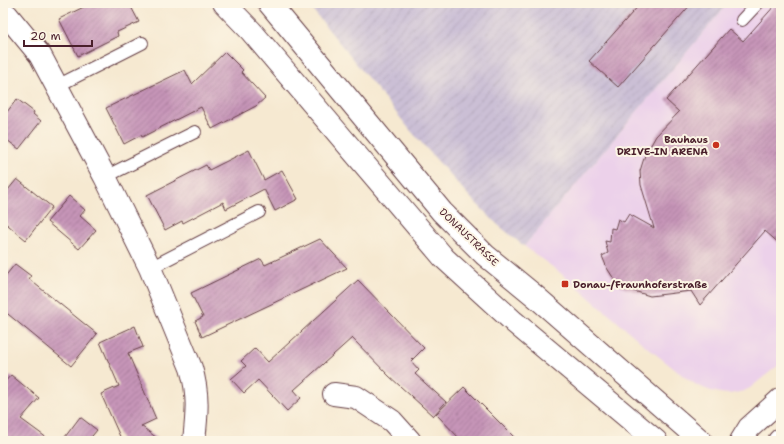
<svg xmlns="http://www.w3.org/2000/svg" width="784" height="444" viewBox="0 0 784 444" font-family="'Shantell Sans',sans-serif">
<style>
.built{fill:#ecd1ea}
.industrial{fill:url(#industrial-furrows)}
.building{fill:url(#building-hatch)}
.lines{fill:none;stroke-linecap:round;stroke-linejoin:round}
.lane-casing{stroke:#643d44;stroke-width:14}
.street-casing{stroke:#643d44;stroke-width:24}
.secondary-casing{stroke:#643d44;stroke-width:24}
.lane{stroke:#fff;stroke-width:12}
.street{stroke:#fff;stroke-width:22}
.secondary{stroke:#fff;stroke-width:22}
.poi-dot{fill:#c8321e;stroke:#fcf5e5;stroke-width:1.5}
.labels{text-anchor:middle;dominant-baseline:central;stroke-width:4;stroke-linejoin:round;paint-order:stroke}
.poi-label{font-size:10px;font-weight:bold;fill:#4a1f2b;stroke:#fcf5e5;text-anchor:end}
.street-label{font-size:10px;fill:#4a1f2b;stroke:#fcf5e5}
</style>
<defs>
<pattern id="industrial-furrows" width="10" height="10" patternUnits="userSpaceOnUse"><rect width="10" height="10" fill="#cbbfd5"/><path d="M-1 1l2-2M0 10L10 0M9 11l2-2" fill="none" stroke="#b0a4b7"/></pattern>
<pattern id="building-hatch" width="6" height="6" patternUnits="userSpaceOnUse"><rect width="6" height="6" fill="#c694b8"/><path d="M-1 1l2-2M0 6l6-6M5 7l2-2" fill="none" stroke="#a37896"/></pattern>
</defs>
<rect width="100%" height="100%" fill="#fcf5e5"/>
<filter id="ink" filterUnits="userSpaceOnUse"><feTurbulence type="fractalNoise" baseFrequency=".025" numOctaves="2"/><feDisplacementMap in="SourceGraphic" scale="8" xChannelSelector="R" yChannelSelector="G"/><feConvolveMatrix kernelMatrix="1 2 1 2 8 2 1 2 1" color-interpolation-filters="sRGB"/></filter>
<filter id="wash" filterUnits="userSpaceOnUse"><feTurbulence type="fractalNoise" baseFrequency=".012" numOctaves="4" result="noise"/><feDisplacementMap in="SourceGraphic" scale="16" xChannelSelector="R" yChannelSelector="G"/><feGaussianBlur stdDeviation="0.9" result="paint"/><feColorMatrix in="noise" values="0 0 0 0 0 0 0 0 0 0 0 0 0 0 0 0 0 1.4 0 .05"/><feComposite in="paint" operator="in"/></filter>
<g filter="url(#wash)">
<rect width="100%" height="100%" fill="#f6e9d1"/>
<path class="built" d="M728,3H781V363L750,388L744,391L729,394L720,393L711,391L698,386L686,378L648,348L558,271L524,246Z"/>
<path class="industrial" d="M307,3H728L524,246L498,225L468,195L411,131Z"/>
<g id="blocks">
<g class="building">
<path d="M92,3H129L139,22L117,32L118,36L78,56L59,19Z"/>
<path d="M641,3H692L618,87L589,61Z"/>
<path d="M777,3H781V245L765,231L700,305L691,291L650,296L624,288L614,279L607,268L602,256L608,253L605,241L610,242L611,228L615,229L618,219L624,222L629,214L654,228L641,185L640,171L645,155L656,136L679,112L666,100L729,29L743,41Z"/>
<path d="M225,52L243,70L241,72L265,98L256,106L212,129L201,107L142,137L141,135L124,144L106,108L185,70L192,84Z"/>
<path d="M17,99L34,112L33,114L41,121L19,149L3,137V117Z"/>
<path d="M249,150L264,180L282,170L298,199L275,211L264,189L226,209L223,202L183,223L182,221L165,230L147,195L206,165L209,170Z"/>
<path d="M17,179L52,207L26,240L3,221V196Z"/>
<path d="M69,196L85,210L80,216L96,230L79,249L47,222Z"/>
<path d="M320,239L347,268L202,337L195,321L203,317L191,293L261,259L265,265Z"/>
<path d="M15,264L31,276L29,279L97,334L71,366L3,310V279Z"/>
<path d="M358,280L424,348L411,361L419,370L415,374L446,402L433,416L389,376L352,338L294,390L301,398L287,411L258,380L244,393L231,379L246,366L241,361L255,348L268,362Z"/>
<path d="M135,326L143,347L128,353L156,419L141,426L161,441H122L101,394L119,386L100,342Z"/>
<path d="M11,375L39,398L21,419L51,441H3V384Z"/>
<path d="M464,387L518,441H462L436,414Z"/>
<path d="M80,417L97,430L88,441H62Z"/>
</g>
</g>
</g>
<g filter="url(#ink)">
<use href="#blocks" fill-opacity="0" stroke="#643d44" stroke-width="1"/>
<g class="lines">
<g class="lane-casing">
<g id="lane">
<path d="M742,20L758,3"/>
<path d="M57,86L142,43"/>
<path d="M105,177L195,132"/>
<path d="M150,268L259,212"/>
</g>
</g>
<g class="street-casing">
<g id="street">
<path d="M3,12L7,15L40,55L105,177L150,268L191,368C199,394 197,414 194,441"/>
<path d="M334,394L356,397L392,421L410,441"/>
</g>
</g>
<g class="secondary-casing">
<g id="secondary">
<path d="M224,3L251,31L444,258L514,322L656,441"/>
<path d="M269,3L442,212L485,255L535,296L701,441"/>
<path d="M741,441L749,428L781,399"/>
<path d="M779,441L781,439"/>
</g>
</g>
<use href="#lane" class="lane"/>
<use href="#street" class="street"/>
<use href="#secondary" class="secondary"/>
</g>
</g>
<g class="poi-dot">
<circle cx="716" cy="145" r="4"/>
<rect x="561" y="280" width="8" height="8" rx="2"/>
</g>
<g class="labels">
<g class="poi-label">
<text x="708" y="139">Bauhaus<tspan x="708" dy="12">DRIVE-IN ARENA</tspan></text>
<text x="573" y="284" text-anchor="start">Donau-/Fraunhoferstraße</text>
</g>
<g class="street-label">
<text transform="translate(469 237) rotate(44)">DONAUSTRASSE</text>
</g>
</g>
<rect width="784" height="444" fill="none" stroke="#fcf5e5" stroke-width="16"/>
<path d="M24 40v6h68v-6" fill="none" stroke="#4a1f2b" stroke-width="2"/>
<text x="30" y="40" font-size="12" fill="#4a1f2b" stroke="#fcf5e5" stroke-width="3" paint-order="stroke">20 m</text>
</svg>
